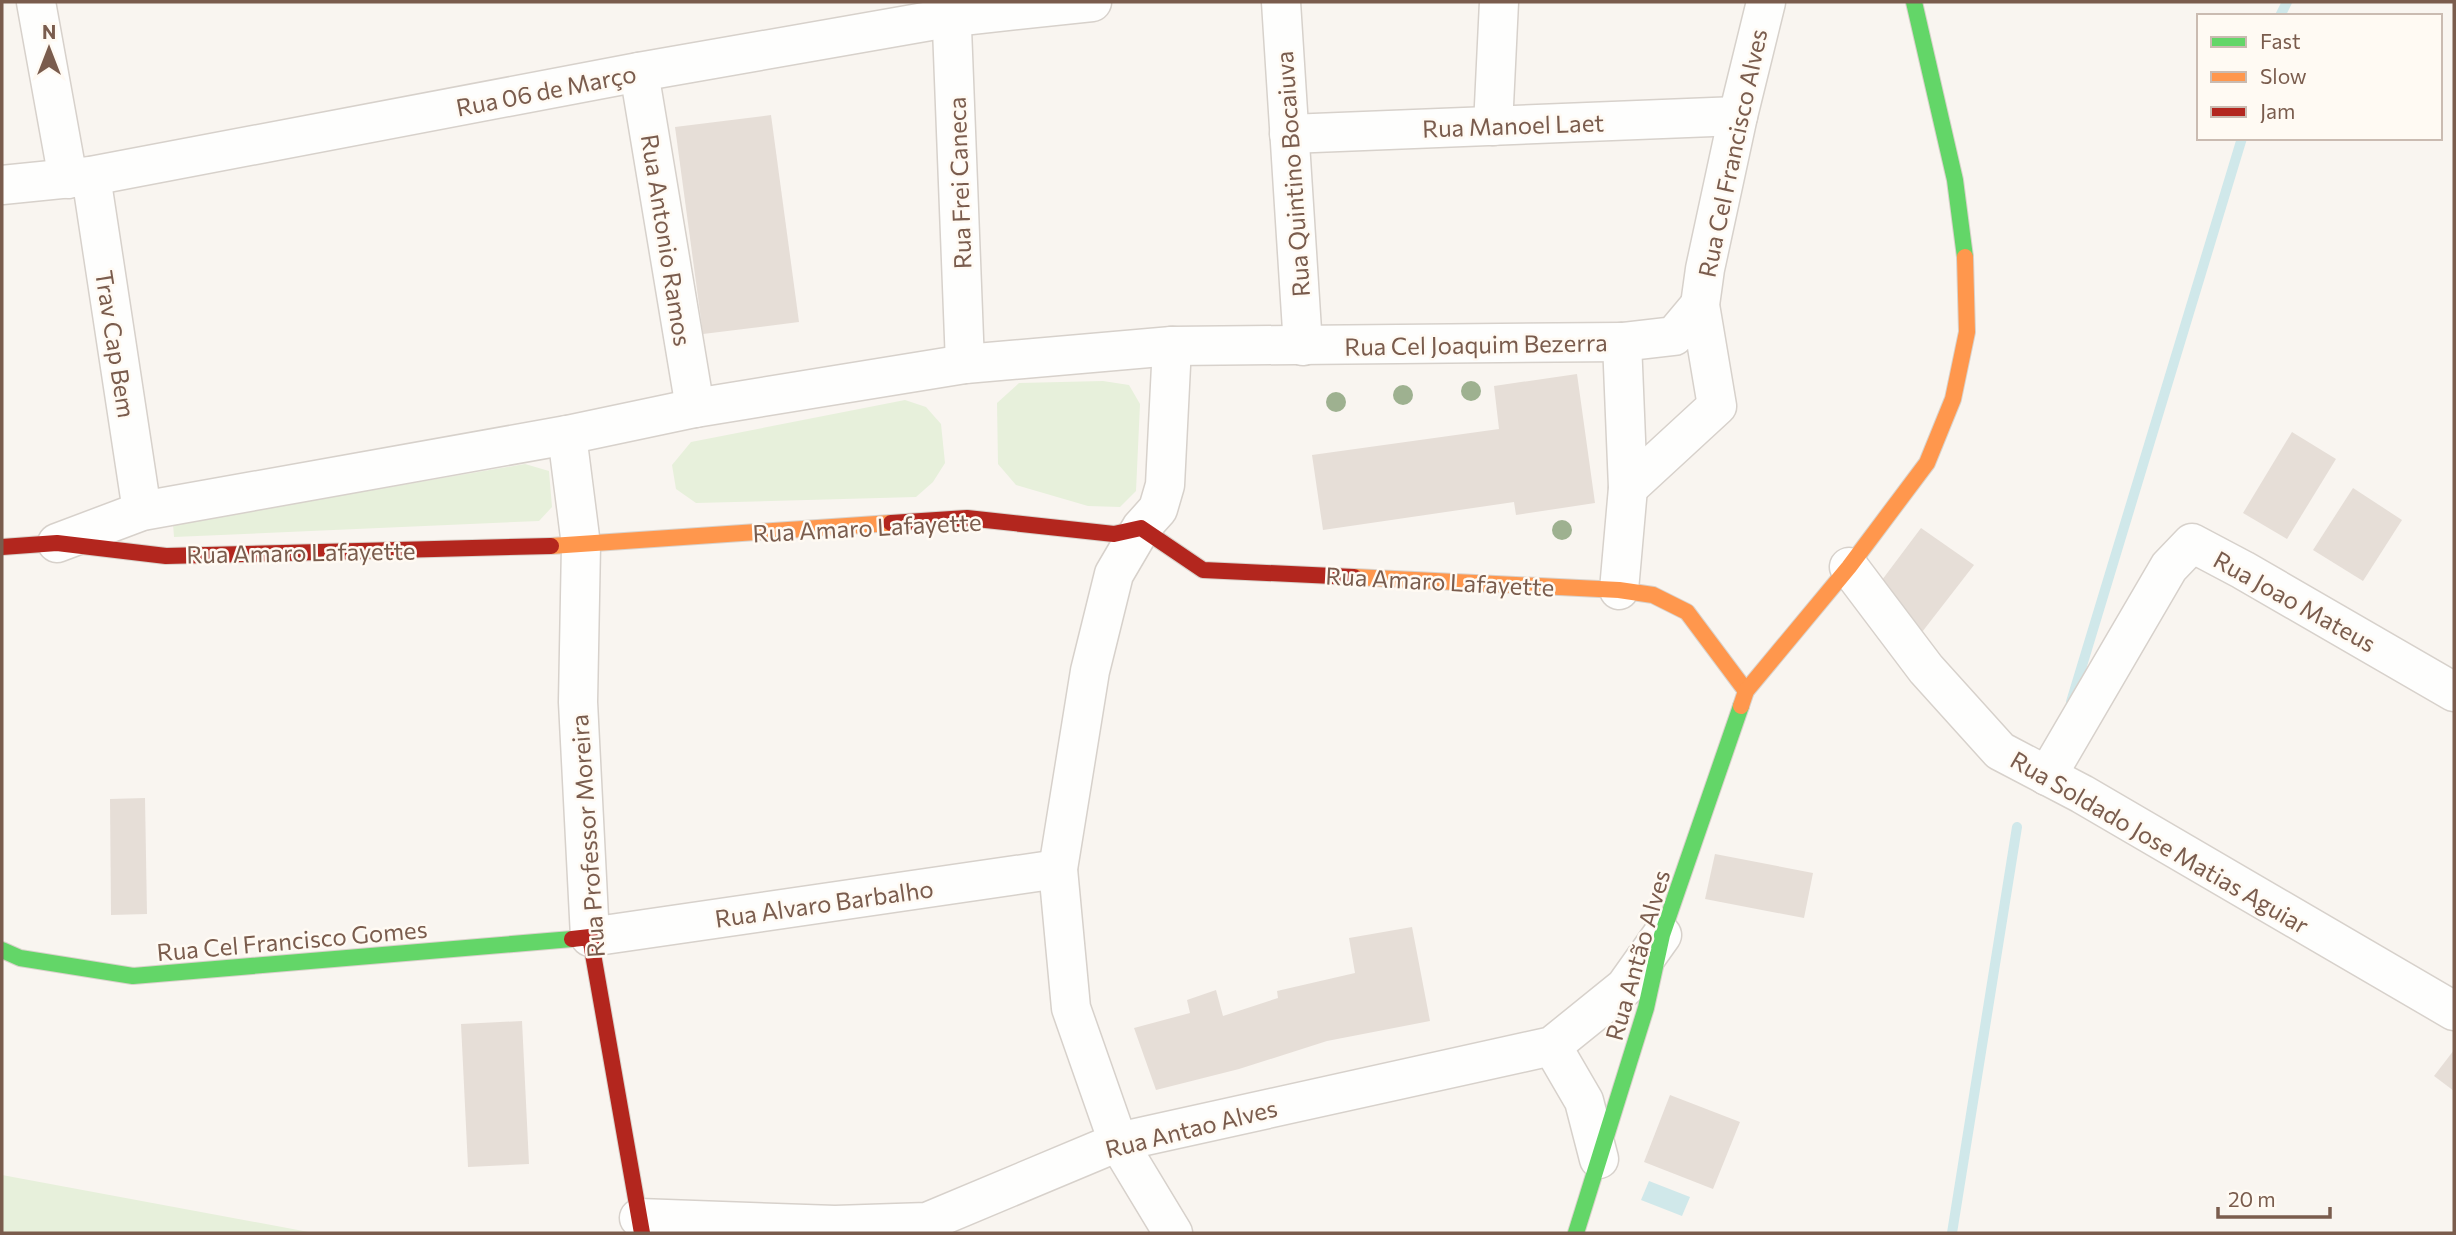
<svg xmlns="http://www.w3.org/2000/svg" width="2456" height="1235" viewBox="0 0 2456 1235" font-family="Commissioner,sans-serif">
<style>
.green{fill:#e7f0db}
.water{fill:#d0e8ea}
.lines{fill:none;stroke-linecap:round;stroke-linejoin:round}
.stream{stroke:#d0e8ea;stroke-width:10}
.building{fill:#e6ded7}
.street-casing{stroke:#d7d1cb;stroke-width:41}
.fast-casing{stroke:#d9d2cb;stroke-width:18}
.slow-casing{stroke:#d9d2cb;stroke-width:18}
.jam-casing{stroke:#d9d2cb;stroke-width:18}
.street{stroke:#fefefd;stroke-width:38}
.fast{stroke:#63d668;stroke-width:16}
.slow{stroke:#ff974d;stroke-width:16}
.jam{stroke:#b3261e;stroke-width:16}
.tree{fill:#9eb190}
.labels{text-anchor:middle;dominant-baseline:central;stroke-width:5;stroke-linejoin:round;paint-order:stroke}
.street-label{font-size:24px;fill:#7a5c4d;stroke:#fffaf3}
</style>
<rect width="100%" height="100%" fill="#f9f5f0"/>
<g class="green">
<path d="M1103,381L1129,385L1140,404L1136,491L1120,507L1088,506L1016,485L998,464L997,403L1019,383Z"/>
<path d="M905,400L926,407L941,424L945,463L933,482L916,497L696,503L676,489L672,465L691,442Z"/>
<path d="M525,464L549,471L552,507L539,521L174,537L173,524Z"/>
<path d="M2,1175L314,1233H2Z"/>
</g>
<path class="water" d="M1649,1181L1690,1197L1682,1216L1641,1200Z"/>
<g class="lines">
<g class="stream">
<path d="M2280,16L2287,2"/>
<path d="M2071,702L2242,138"/>
<path d="M1952,1233L2017,827"/>
</g>
</g>
<g class="building">
<path d="M771,115L799,322L703,334L675,127Z"/>
<path d="M1577,374L1595,503L1516,515L1514,502L1323,530L1312,455L1499,429L1494,386Z"/>
<path d="M2292,432L2336,459L2287,539L2243,513Z"/>
<path d="M2353,488L2402,520L2363,581L2313,550Z"/>
<path d="M1921,528L1974,565L1919,636L1882,580Z"/>
<path d="M145,798L147,914L111,915L110,799Z"/>
<path d="M1715,854L1813,873L1804,918L1705,899Z"/>
<path d="M1412,927L1430,1021L1327,1041L1239,1069L1156,1090L1134,1028L1190,1013L1187,1000L1216,990L1223,1016L1278,998L1277,991L1355,973L1349,938Z"/>
<path d="M522,1021L529,1164L468,1167L461,1024Z"/>
<path d="M2454,1050V1091L2434,1076Z"/>
<path d="M1670,1095L1740,1122L1713,1189L1644,1162Z"/>
</g>
<g class="lines">
<g class="street-casing">
<g id="street">
<path d="M36,2L68,179"/>
<path d="M951,2L965,364"/>
<path d="M1281,2L1303,346"/>
<path d="M639,72L695,408"/>
<path d="M1493,126L1499,2"/>
<path d="M1289,134L1738,116"/>
<path d="M91,176L142,511"/>
<path d="M2,185L91,176L639,72L953,17L1092,2"/>
<path d="M1172,346L1165,485L1158,509L1141,528L1114,574L1090,671L1058,869L1071,1008L1118,1142L1173,1233"/>
<path d="M567,435L581,545L578,702L590,937L1058,869"/>
<path d="M1628,488L1717,406L1700,305L1705,269L1738,116L1766,2"/>
<path d="M57,543L142,511L567,435L695,408L965,364L1172,346L1622,342L1674,336L1700,305"/>
<path d="M1849,567L1926,669L2000,751L2082,794L2454,1011"/>
<path d="M1619,590L1628,488L1622,342"/>
<path d="M2047,776L2169,567L2192,543L2243,570L2454,692"/>
<path d="M1552,1046L1584,1101L1599,1159"/>
<path d="M639,1218L835,1225L927,1222L1118,1142L1552,1046L1625,987L1662,935"/>
</g>
</g>
<g class="fast-casing">
<g id="fast">
<path d="M1914,2L1955,180L1965,257"/>
<path d="M2,950L20,958L133,976L572,939"/>
<path d="M1576,1233L1646,1008L1662,935L1741,706"/>
</g>
</g>
<g class="slow-casing">
<g id="slow">
<path d="M551,546L891,523"/>
<path d="M1354,577L1619,590L1653,595L1687,612L1746,691"/>
<path d="M1741,706L1746,691L1849,567L1927,463L1953,399L1967,332L1965,257"/>
</g>
</g>
<g class="jam-casing">
<g id="jam">
<path d="M891,523L967,518L1114,534L1141,528L1203,570L1354,577"/>
<path d="M2,547L57,543L166,556L551,546"/>
<path d="M572,939L590,937L642,1233"/>
</g>
</g>
<use href="#street" class="street"/>
<use href="#fast" class="fast"/>
<use href="#slow" class="slow"/>
<use href="#jam" class="jam"/>
</g>
<g class="tree">
<circle cx="1471" cy="391" r="10"/>
<circle cx="1403" cy="395" r="10"/>
<circle cx="1336" cy="402" r="10"/>
<circle cx="1562" cy="530" r="10"/>
</g>
<g class="labels">
<g class="street-label">
<text transform="translate(546 90) rotate(-11)">Rua 06 de Março</text>
<text transform="translate(1513 125) rotate(-2)">Rua Manoel Laet</text>
<text transform="translate(1732 153) rotate(-78)">Rua Cel Francisco Alves</text>
<text transform="translate(1292 174) rotate(-94)">Rua Quintino Bocaiuva</text>
<text transform="translate(959 183) rotate(-92)">Rua Frei Caneca</text>
<text transform="translate(667 240) rotate(81)">Rua Antonio Ramos</text>
<text transform="translate(116 344) rotate(81)">Trav Cap Bem</text>
<text transform="translate(1476 344) rotate(-1)">Rua Cel Joaquim Bezerra</text>
<text transform="translate(867 527) rotate(-3)">Rua Amaro Lafayette</text>
<text transform="translate(301 552) rotate(-1)">Rua Amaro Lafayette</text>
<text transform="translate(1440 581) rotate(3)">Rua Amaro Lafayette</text>
<text transform="translate(2295 601) rotate(29)">Rua Joao Mateus</text>
<text transform="translate(587 836) rotate(-94)">Rua Professor Moreira</text>
<text transform="translate(2160 842) rotate(30)">Rua Soldado Jose Matias Aguiar</text>
<text transform="translate(824 903) rotate(-8)">Rua Alvaro Barbalho</text>
<text transform="translate(292 940) rotate(-5)">Rua Cel Francisco Gomes</text>
<text transform="translate(1637 955) rotate(-74)">Rua Antão Alves</text>
<text transform="translate(1191 1128) rotate(-14)">Rua Antao Alves</text>
</g>
</g>
<rect width="2456" height="1235" fill="none" stroke="#7a5c4d" stroke-width="7"/>
<rect x="2197" y="14" width="245" height="126" fill="#fffaf3" stroke="#cabbb1" stroke-width="2"/>
<rect x="2211" y="37" width="35" height="10" fill="#63d668" stroke="#cabbb1" stroke-width="2"/>
<text x="2260" y="49" font-size="21" fill="#7a5c4d">Fast</text>
<rect x="2211" y="72" width="35" height="10" fill="#ff974d" stroke="#cabbb1" stroke-width="2"/>
<text x="2260" y="84" font-size="21" fill="#7a5c4d">Slow</text>
<rect x="2211" y="107" width="35" height="10" fill="#b3261e" stroke="#cabbb1" stroke-width="2"/>
<text x="2260" y="119" font-size="21" fill="#7a5c4d">Jam</text>
<g transform="translate(49 49)" stroke="#fffaf3" stroke-width="5" paint-order="stroke">
<path d="M0-5L12 26L0 18L-12 26Z" fill="#7a5c4d"/>
<text y="-10" font-size="19" font-weight="bold" text-anchor="middle" fill="#7a5c4d">N</text>
</g>
<path d="M2218 1207v10h112v-10" fill="none" stroke="#7a5c4d" stroke-width="3.5"/>
<text x="2228" y="1207" font-size="21" fill="#7a5c4d" stroke="#fffaf3" stroke-width="5" paint-order="stroke">20 m</text>
</svg>
